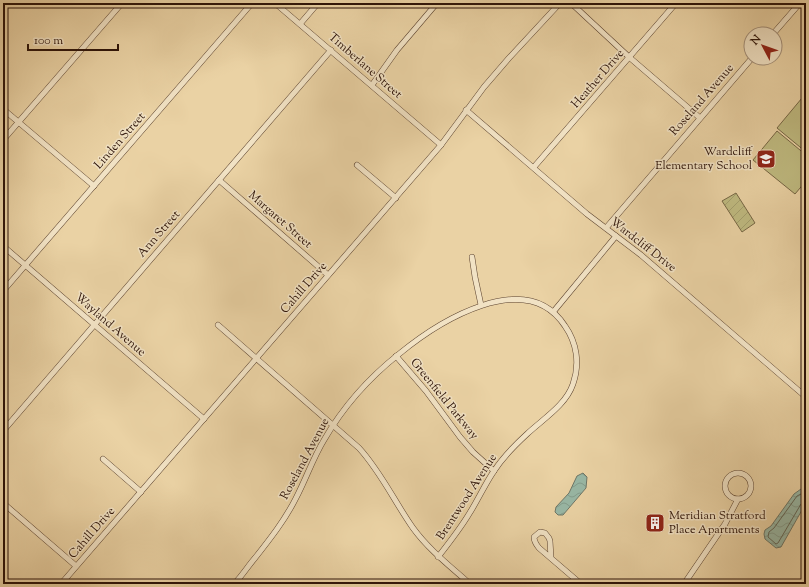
<svg xmlns="http://www.w3.org/2000/svg" width="809" height="587" viewBox="0 0 809 587" font-family="'Sorts Mill Goudy',serif">
<style>
.garden{fill:url(#garden-furrows);stroke:#766644}
.pitch{fill:#bfba80;stroke:#766644}
.water{fill:url(#water-waves);stroke:#6d7667}
.lines{fill:none;stroke-linecap:round;stroke-linejoin:round}
.shore{stroke:#626657;stroke-width:1}
.minor-casing{stroke:#5c432f;stroke-width:6}
.minor{stroke:#f1e2c4;stroke-width:5}
.labels{text-anchor:middle;dominant-baseline:central;stroke-width:3;stroke-linejoin:round;paint-order:stroke}
.street-label{font-size:12px;fill:#2d1308;stroke:#f1e2c4}
.poi-label{font-size:12px;fill:#2d1308;stroke:#f1e2c4;text-anchor:end}
</style>
<defs>
<pattern id="garden-furrows" width="10" height="10" patternUnits="userSpaceOnUse"><rect width="10" height="10" fill="#bfba80"/><path d="M-1 1l2-2M0 10L10 0M9 11l2-2" fill="none" stroke="#a49f6d"/></pattern>
<pattern id="water-waves" width="16" height="10" patternUnits="userSpaceOnUse"><rect width="16" height="10" fill="#98b8a6"/><path d="M0 5q4-4 8 0t8 0" fill="none" stroke="#839d8d"/></pattern>
</defs>
<rect width="100%" height="100%" fill="#ead2a4"/>
<filter id="stains"><feTurbulence type="fractalNoise" baseFrequency=".005" numOctaves="4"/><feColorMatrix values="0 0 0 0 .2 0 0 0 0 .09 0 0 0 0 .02 0 0 0 .5 -.17"/></filter>
<radialGradient id="worn" r=".72"><stop offset=".6" stop-color="#630" stop-opacity="0"/><stop offset="1" stop-color="#630" stop-opacity=".3"/></radialGradient>
<path class="garden" d="M736,193L755,223L742,232L722,201Z"/>
<g class="pitch">
<path d="M802,98L806,101V152L777,128Z"/>
<path d="M777,131L806,155V181L795,194L753,160Z"/>
</g>
<g class="water">
<path d="M583,473L587,477L586,488L563,515H558L555,512L556,507L569,493L577,476Z"/>
<path d="M801,489L806,492V503L781,547L776,548L765,539L764,534L765,530L771,526L794,494Z"/>
</g>
<g class="lines">
<path class="shore" d="M806,495L801,494L797,496L774,528L769,532L768,537L776,544L778,543L801,504L806,502"/>
<g class="minor-casing">
<g id="minor">
<path d="M275,3L441,145"/>
<path d="M571,3L629,57L700,118"/>
<path d="M300,24L318,3"/>
<path d="M773,34L800,3"/>
<path d="M372,85L397,50L437,3"/>
<path d="M3,109L94,186"/>
<path d="M466,110L587,214L641,255L806,397"/>
<path d="M3,140L122,3"/>
<path d="M357,165L396,198"/>
<path d="M534,167L676,3"/>
<path d="M219,180L328,275"/>
<path d="M606,228L752,58"/>
<path d="M3,246L204,419"/>
<path d="M472,257L475,277L481,305"/>
<path d="M3,291L252,3"/>
<path d="M554,311L616,236"/>
<path d="M218,325L359,448C381,472 394,501 413,528C429,550 450,566 470,584"/>
<path d="M396,356L426,391L460,437L473,452L494,471"/>
<path d="M3,431L331,50"/>
<path d="M103,459L141,492"/>
<circle cx="738" cy="486" r="13"/>
<path d="M3,503L76,566"/>
<path d="M551,558L550,541L549,538L545,533L540,532L534,537C534,542 536,544 539,548L581,584"/>
<path d="M61,584L441,145L484,87L509,58L560,3"/>
<path d="M234,584C242,576 248,566 255,558C270,539 285,520 296,498C306,479 313,458 324,440C343,407 370,377 399,354C438,322 526,266 565,326C577,343 580,364 573,384C566,405 543,419 527,434C515,445 503,457 494,471C485,484 478,500 469,514C460,529 449,543 438,557"/>
<path d="M684,584L725,524L738,499"/>
</g>
</g>
<use href="#minor" class="minor"/>
</g>
<defs>
<g id="school-square" transform="scale(1)"><rect x="-9" y="-9" width="18" height="18" rx="4" fill="#8f2418" stroke="#f1e2c4"/><path d="M0-5L7-2L0 1L-7-2ZM-4 1L0 2.5L4 1V4Q0 6-4 4Z" fill="#fff"/></g>
<g id="building-square" transform="scale(1)"><rect x="-9" y="-9" width="18" height="18" rx="4" fill="#8f2418" stroke="#f1e2c4"/><path d="M-4-6H4V6H1V3H-1V6H-4ZM-2.5-4.3h1.7v1.8h-1.7ZM.8-4.3h1.7v1.8H.8ZM-2.5-1h1.7V.8h-1.7ZM.8-1h1.7V.8H.8Z" fill="#fff"/></g>
</defs>
<g fill-rule="evenodd">
<use href="#school-square" x="766" y="159"/>
<use href="#building-square" x="655" y="523"/>
</g>
<g class="labels">
<g class="street-label">
<text transform="translate(365 66) rotate(41)">Timberlane Street</text>
<text transform="translate(598 79) rotate(-49)">Heather Drive</text>
<text transform="translate(702 100) rotate(-49)">Roseland Avenue</text>
<text transform="translate(120 141) rotate(-49)">Linden Street</text>
<text transform="translate(280 220) rotate(41)">Margaret Street</text>
<text transform="translate(159 234) rotate(-49)">Ann Street</text>
<text transform="translate(643 245) rotate(38)">Wardcliff Drive</text>
<text transform="translate(304 288) rotate(-49)">Cahill Drive</text>
<text transform="translate(110 325) rotate(41)">Wayland Avenue</text>
<text transform="translate(444 399) rotate(51)">Greenfield Parkway</text>
<text transform="translate(305 459) rotate(-62)">Roseland Avenue</text>
<text transform="translate(467 497) rotate(-57)">Brentwood Avenue</text>
<text transform="translate(92 533) rotate(-49)">Cahill Drive</text>
</g>
<g class="poi-label">
<text x="752" y="152">Wardcliff<tspan x="752" dy="14">Elementary School</tspan></text>
<text x="669" y="516" text-anchor="start">Meridian Stratford<tspan x="669" dy="14">Place Apartments</tspan></text>
</g>
</g>
<rect width="809" height="587" fill="none" stroke="#ead2a4" stroke-width="16"/>
<rect x="4" y="4" width="801" height="579" fill="none" stroke="#2d1308" stroke-width="2"/>
<rect x="8" y="8" width="793" height="571" fill="none" stroke="#2d1308"/>
<g transform="translate(763 46) rotate(311)"><circle r="19" fill="#f1e2c4" stroke="#a38f79"/>
<path d="M0-3L7 15L0 10L-7 15Z" fill="#8f2418"/>
<text y="-6" font-size="11" font-weight="bold" text-anchor="middle" fill="#2d1308">N</text>
</g>
<path d="M28 44v6h90v-6" fill="none" stroke="#2d1308" stroke-width="2"/>
<text x="34" y="44" font-size="12" fill="#2d1308" stroke="#f1e2c4" stroke-width="3" paint-order="stroke">100 m</text>
<rect width="100%" height="100%" filter="url(#stains)"/>
<rect width="100%" height="100%" fill="url(#worn)"/>
</svg>
